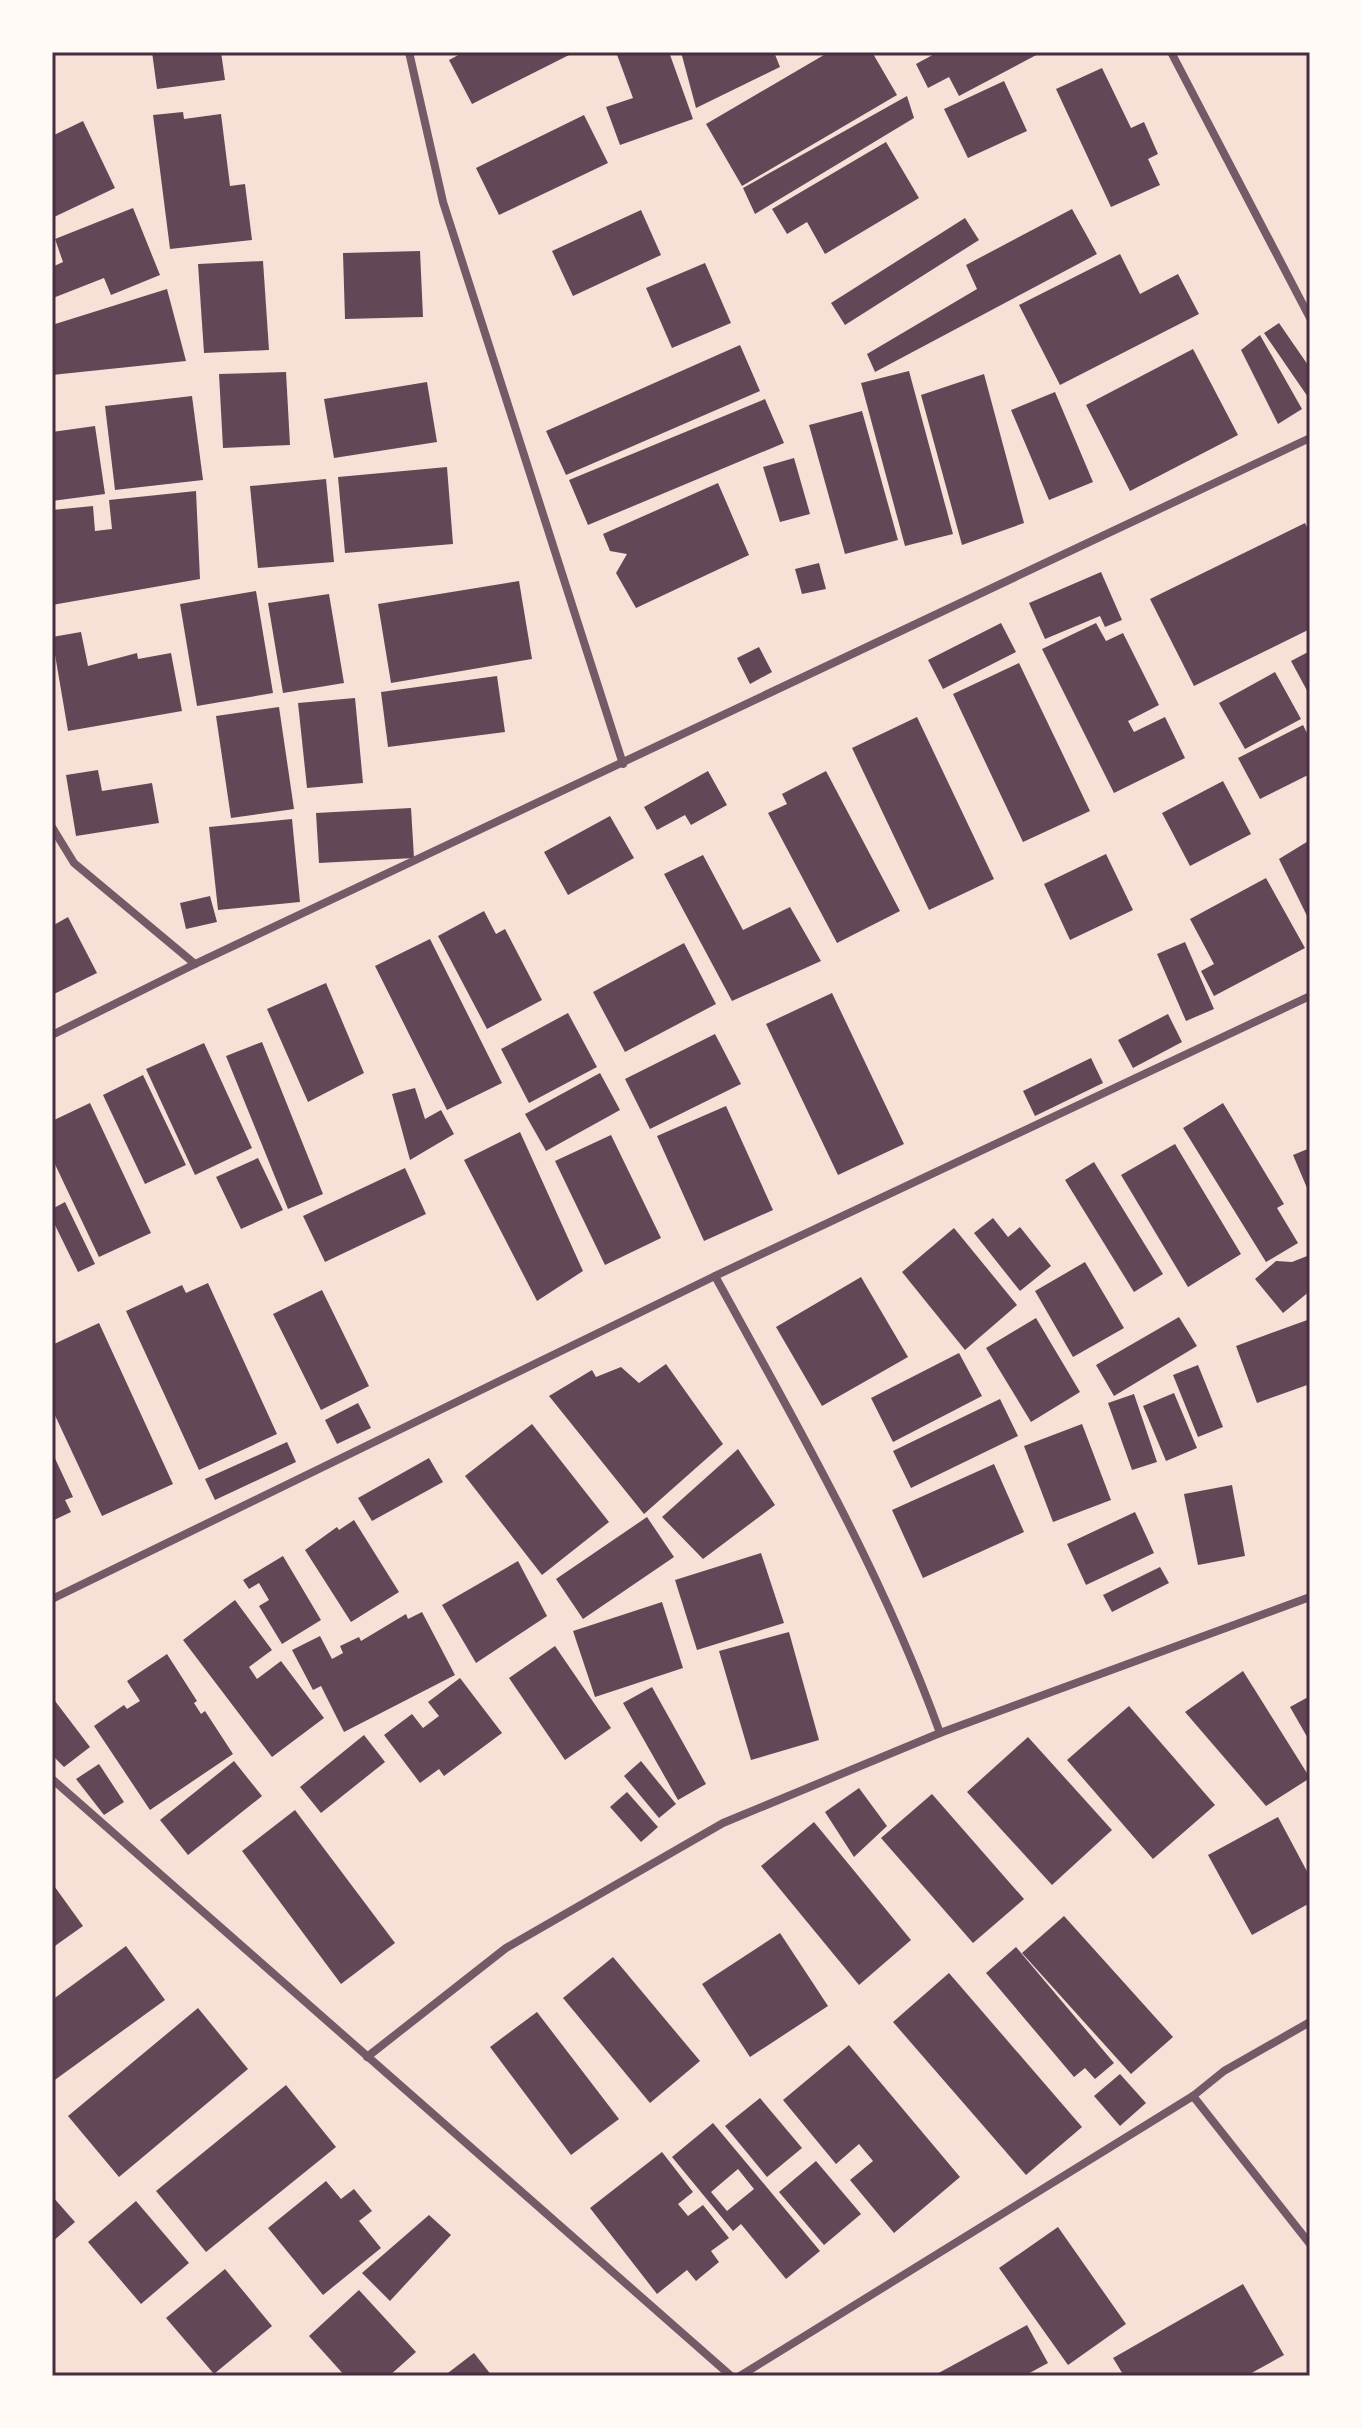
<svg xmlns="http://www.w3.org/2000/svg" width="1362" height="2428" viewBox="0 0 1362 2428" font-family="'Roboto Condensed',sans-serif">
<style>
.building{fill:#644757;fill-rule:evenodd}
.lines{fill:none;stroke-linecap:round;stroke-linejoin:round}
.minor{stroke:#755966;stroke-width:8}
.neatline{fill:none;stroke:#4a2c40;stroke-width:3}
</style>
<rect width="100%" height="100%" fill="#f7e1d7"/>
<g class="building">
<path d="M152,52H221L225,80L157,89Z"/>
<path d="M464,52H575L472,104L449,60Z"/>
<path d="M616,52H669L693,119L620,145L606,107L633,98Z"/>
<path d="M681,52H774L780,67L696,108Z"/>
<path d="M829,52H872L897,95L742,186L706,124Z"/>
<path d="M938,52H1042L959,96L949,77L928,88L916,64Z"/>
<path d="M1102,68L1131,128L1144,122L1158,154L1148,159L1160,185L1111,207L1056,89Z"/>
<path d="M1004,81L1027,131L968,158L944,109Z"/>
<path d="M907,96L914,118L755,214L743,188Z"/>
<path d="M183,112L184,119L221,114L230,186L245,184L252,240L170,249L153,115Z"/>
<path d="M584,115L608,163L499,215L476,168Z"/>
<path d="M83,121L115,188L52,218V136Z"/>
<path d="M886,142L919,198L825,254L807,222L787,234L772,209Z"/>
<path d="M133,208L160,275L111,295L104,278L53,298L52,267L63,262L55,239Z"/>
<path d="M1072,209L1097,254L875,372L867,354L977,289L966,265Z"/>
<path d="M641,210L661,255L573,296L552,251Z"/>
<path d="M965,218L979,240L845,325L831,303Z"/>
<path d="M420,251L423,317L345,319L343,253Z"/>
<path d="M1120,254L1140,294L1178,274L1199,314L1060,385L1019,305Z"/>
<path d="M263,261L269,350L204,353L198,264Z"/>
<path d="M705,263L731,323L672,348L646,288Z"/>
<path d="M167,289L186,361L52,375V325Z"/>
<path d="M1279,323L1310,368V400L1264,333Z"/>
<path d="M1260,335L1302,409L1278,424L1241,350Z"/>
<path d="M740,345L760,391L566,475L546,431Z"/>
<path d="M1193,349L1238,435L1130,491L1086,405Z"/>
<path d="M909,371L953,534L905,546L861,383Z"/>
<path d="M286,372L290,445L223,448L219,374Z"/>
<path d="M984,374L1024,523L962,545L921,395Z"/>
<path d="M427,382L437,442L334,458L324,399Z"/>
<path d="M1055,392L1093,482L1049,500L1011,410Z"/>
<path d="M192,396L203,480L115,490L105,406Z"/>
<path d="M765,399L784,443L588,525L569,480Z"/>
<path d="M862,411L898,540L845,554L809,425Z"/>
<path d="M95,426L105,494L52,501V432Z"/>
<path d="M794,458L810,514L780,522L763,467Z"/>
<path d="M447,467L453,544L345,553L338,477Z"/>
<path d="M326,479L334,562L258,568L250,486Z"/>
<path d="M718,483L749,555L636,608L616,573L627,554L610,551L603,534Z"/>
<path d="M196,491L200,579L52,605V510L93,506L95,531L112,529L109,500Z"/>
<path d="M1305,523L1310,534V629L1194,686L1150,599Z"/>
<path d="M819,563L826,589L802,594L795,569Z"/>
<path d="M1101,572L1122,620L1105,627L1100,616L1045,639L1029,603Z"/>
<path d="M519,581L532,659L391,683L378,604Z"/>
<path d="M256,591L273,693L197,706L180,604Z"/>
<path d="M329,594L344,683L283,693L268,603Z"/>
<path d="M1001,623L1016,652L943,689L928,660Z"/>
<path d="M1096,623L1106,641L1123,633L1159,705L1128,721L1134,732L1165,717L1185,758L1114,793L1042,649Z"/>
<path d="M81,632L88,666L137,653L138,659L171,653L182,711L68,731L52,637Z"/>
<path d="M759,647L772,672L750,684L737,658Z"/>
<path d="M1310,651V696L1291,661Z"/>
<path d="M1019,663L1090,811L1023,842L953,694Z"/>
<path d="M1275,672L1301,719L1245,749L1219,703Z"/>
<path d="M497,676L505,732L388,747L381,692Z"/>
<path d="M355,698L363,783L307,788L298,703Z"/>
<path d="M279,707L294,809L231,818L216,716Z"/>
<path d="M917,717L994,879L929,910L852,748Z"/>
<path d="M1303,725L1310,739V774L1260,799L1238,758Z"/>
<path d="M98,770L102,791L152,783L159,823L76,836L66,775Z"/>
<path d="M708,771L727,805L691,825L685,815L657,830L644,807Z"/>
<path d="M826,771L900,911L837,943L768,813L787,804L782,794Z"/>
<path d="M1223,781L1251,834L1190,866L1162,813Z"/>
<path d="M411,808L414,858L319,863L316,813Z"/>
<path d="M610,816L634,858L568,895L544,852Z"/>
<path d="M292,819L300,902L218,910L209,827Z"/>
<path d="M1310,840V922L1279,859Z"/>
<path d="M1106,854L1133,910L1070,940L1044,884Z"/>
<path d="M703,855L743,930L790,907L821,961L732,1001L664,874Z"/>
<path d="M1266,878L1305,948L1214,996L1201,971L1214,964L1190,919Z"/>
<path d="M210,896L217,922L186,929L180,903Z"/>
<path d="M484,911L496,934L505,929L542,1000L487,1029L438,936Z"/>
<path d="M68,917L97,973L52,995V926Z"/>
<path d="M430,939L502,1083L447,1110L375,966Z"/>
<path d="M1185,942L1214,1009L1186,1021L1157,954Z"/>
<path d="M684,943L716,1004L625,1052L593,992Z"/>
<path d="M326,983L364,1073L308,1102L267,1009Z"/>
<path d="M832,993L904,1144L838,1175L766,1024Z"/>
<path d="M568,1013L597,1067L529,1103L501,1049Z"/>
<path d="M1168,1014L1182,1042L1133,1068L1118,1040Z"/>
<path d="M715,1034L741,1084L650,1129L625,1079Z"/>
<path d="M262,1042L323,1194L288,1209L226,1056Z"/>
<path d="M204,1043L252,1148L195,1175L146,1069Z"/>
<path d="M1091,1058L1103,1083L1035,1116L1023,1091Z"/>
<path d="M600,1073L620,1110L546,1151L525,1114Z"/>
<path d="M143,1075L186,1165L145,1184L103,1095Z"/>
<path d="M415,1088L425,1119L441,1110L454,1134L410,1160L392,1094Z"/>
<path d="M90,1103L151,1233L99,1257L52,1158V1121Z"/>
<path d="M1223,1103L1284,1204L1277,1208L1298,1243L1266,1262L1183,1128Z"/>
<path d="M726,1106L773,1210L704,1241L657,1136Z"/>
<path d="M520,1132L583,1271L537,1301L464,1160Z"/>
<path d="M611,1135L661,1238L605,1265L555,1161Z"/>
<path d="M1175,1144L1241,1254L1188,1287L1121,1175Z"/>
<path d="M1310,1148V1195L1293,1155Z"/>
<path d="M258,1158L283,1210L241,1229L216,1177Z"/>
<path d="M1094,1162L1163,1274L1134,1292L1065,1180Z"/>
<path d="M405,1168L426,1214L325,1262L303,1216Z"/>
<path d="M65,1202L95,1264L78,1272L52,1219V1209Z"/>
<path d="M993,1218L1008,1237L1020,1227L1051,1266L1020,1291L974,1233Z"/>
<path d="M954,1228L1017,1305L965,1350L902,1272Z"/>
<path d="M1307,1256L1310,1261V1291L1283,1313L1255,1279L1276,1261L1292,1262Z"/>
<path d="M1085,1262L1124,1328L1073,1357L1035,1291Z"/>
<path d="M861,1277L908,1357L822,1406L776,1327Z"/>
<path d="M208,1283L277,1434L199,1470L126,1311L182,1285L186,1293Z"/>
<path d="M322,1290L369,1386L321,1410L273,1314Z"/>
<path d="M1179,1317L1197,1346L1114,1396L1096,1365Z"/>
<path d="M1036,1318L1080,1392L1031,1422L986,1348Z"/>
<path d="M1310,1319V1384L1257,1403L1236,1346Z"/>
<path d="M99,1323L173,1484L102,1516L52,1409V1345Z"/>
<path d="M959,1353L982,1396L893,1442L871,1398Z"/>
<path d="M666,1364L723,1444L644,1514L549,1396L592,1370L596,1377L621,1367L639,1383Z"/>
<path d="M1198,1365L1223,1427L1198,1437L1173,1375Z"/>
<path d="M1174,1393L1197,1448L1166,1461L1143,1406Z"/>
<path d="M1134,1394L1157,1462L1132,1470L1108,1403Z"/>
<path d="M1000,1399L1018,1436L911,1488L893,1451Z"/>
<path d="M358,1403L371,1428L337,1444L325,1420Z"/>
<path d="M532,1424L609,1522L542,1575L465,1476Z"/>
<path d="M1082,1424L1111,1500L1053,1522L1024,1446Z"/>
<path d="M287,1442L296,1462L215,1500L205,1479Z"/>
<path d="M738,1449L775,1505L703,1559L662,1517Z"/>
<path d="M52,1452L73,1497L65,1500L71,1512L52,1521Z"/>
<path d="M429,1458L443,1482L372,1521L358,1498Z"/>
<path d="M994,1464L1024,1532L923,1578L892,1510Z"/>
<path d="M1232,1485L1245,1556L1198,1565L1184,1494Z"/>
<path d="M1135,1512L1154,1553L1086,1585L1067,1544Z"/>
<path d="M647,1517L674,1557L583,1619L556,1579Z"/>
<path d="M354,1520L399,1592L351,1622L305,1550L337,1527L339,1530Z"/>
<path d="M761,1553L784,1623L697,1650L675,1580Z"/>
<path d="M283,1556L321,1620L282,1644L259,1606L269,1600L259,1583L249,1589L243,1580Z"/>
<path d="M518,1561L547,1616L476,1663L442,1605Z"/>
<path d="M1160,1567L1169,1583L1112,1612L1103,1595Z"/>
<path d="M235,1600L272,1650L249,1667L257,1679L281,1661L324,1718L272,1757L183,1640Z"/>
<path d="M662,1602L683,1668L595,1697L573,1631Z"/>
<path d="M422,1612L455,1675L344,1732L321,1686L313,1690L292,1650L320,1636L332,1659L343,1653L340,1646L359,1637L361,1641L406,1614L408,1619Z"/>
<path d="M789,1632L819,1740L751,1760L719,1651Z"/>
<path d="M555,1646L611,1728L565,1760L509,1678Z"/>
<path d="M167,1654L197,1701L194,1703L201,1714L205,1711L233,1754L150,1810L94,1726L124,1705L127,1709L140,1701L127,1681Z"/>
<path d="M1243,1671L1310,1778L1266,1806L1185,1712Z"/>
<path d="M460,1678L502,1733L444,1776L439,1769L420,1783L384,1735L412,1714L423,1728L439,1716L428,1702Z"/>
<path d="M652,1687L706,1784L678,1800L623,1703Z"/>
<path d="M1310,1696V1742L1290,1707Z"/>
<path d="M52,1697L90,1747L64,1767L52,1755Z"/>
<path d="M1129,1706L1215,1805L1153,1859L1067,1760Z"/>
<path d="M364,1735L385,1762L321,1813L300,1787Z"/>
<path d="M1028,1737L1112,1830L1052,1885L967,1792Z"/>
<path d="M234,1761L262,1796L188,1855L160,1820Z"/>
<path d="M641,1761L676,1804L659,1818L624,1776Z"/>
<path d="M99,1764L124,1802L104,1815L76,1779Z"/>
<path d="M859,1788L887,1826L854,1857L825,1812Z"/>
<path d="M627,1792L658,1827L641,1842L610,1807Z"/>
<path d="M932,1794L1024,1899L973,1943L881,1838Z"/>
<path d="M295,1810L395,1943L341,1984L242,1851Z"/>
<path d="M1278,1817L1310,1877V1903L1252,1935L1208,1855Z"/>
<path d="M814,1822L911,1940L859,1985L761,1866Z"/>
<path d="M52,1883L83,1926L52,1948Z"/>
<path d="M1064,1916L1173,2037L1131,2074L1022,1953Z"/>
<path d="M780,1933L828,2006L750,2057L702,1984Z"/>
<path d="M126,1946L165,2000L52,2082V2000Z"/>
<path d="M1016,1947L1114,2063L1095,2079L1085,2068L1074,2077L986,1973Z"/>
<path d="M613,1957L700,2061L650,2103L563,1998Z"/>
<path d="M949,1973L1082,2127L1026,2175L893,2022Z"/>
<path d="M198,2008L248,2069L119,2177L68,2116Z"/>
<path d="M537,2012L619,2119L571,2155L490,2047Z"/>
<path d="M849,2045L960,2177L894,2233L850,2180L873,2161L859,2144L836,2164L783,2100Z"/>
<path d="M1120,2074L1146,2103L1120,2126L1094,2096Z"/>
<path d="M286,2085L336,2147L206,2252L156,2191Z"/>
<path d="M760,2098L802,2148L767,2177L725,2126Z"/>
<path d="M713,2123L820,2251L786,2279L741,2224L733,2231L672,2157ZM738,2169L754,2189L727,2211L711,2192Z"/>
<path d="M662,2152L693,2192L678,2204L688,2216L703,2205L729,2238L711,2251L719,2262L696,2281L687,2270L657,2294L590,2208Z"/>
<path d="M816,2161L861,2214L824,2245L779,2192Z"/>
<path d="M326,2181L341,2199L354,2189L372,2211L359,2221L381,2248L323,2295L268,2228Z"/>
<path d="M52,2196L75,2222L52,2242Z"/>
<path d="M136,2201L189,2263L141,2304L88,2242Z"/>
<path d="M429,2215L451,2235L390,2301L362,2273Z"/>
<path d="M1058,2227L1126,2324L1068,2365L999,2268Z"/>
<path d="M225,2269L272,2326L214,2374L166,2318Z"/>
<path d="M1243,2284L1284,2355L1246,2376H1124L1113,2358Z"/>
<path d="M359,2290L416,2352L389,2376H345L309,2336Z"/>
<path d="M1027,2325L1048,2363L1024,2376H933Z"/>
<path d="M474,2353L492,2376H444Z"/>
</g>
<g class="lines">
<g class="minor">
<path d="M409,52L443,202L623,764"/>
<path d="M1171,52L1310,318"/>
<path d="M52,827L74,863L195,964"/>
<path d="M52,1035L195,964L1310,438"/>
<path d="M52,1599L715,1276L1310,996"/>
<path d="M940,1733L1310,1597"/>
<path d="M52,1779L731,2376"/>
<path d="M367,2057L506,1948L723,1823L940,1733C882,1572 797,1425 715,1276"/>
<path d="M1193,2096L1310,2244"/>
<path d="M740,2376L1193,2096L1224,2071L1310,2022"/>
</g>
</g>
<rect width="1362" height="2428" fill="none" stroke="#fffaf5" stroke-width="108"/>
<rect x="54" y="54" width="1254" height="2320" class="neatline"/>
</svg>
